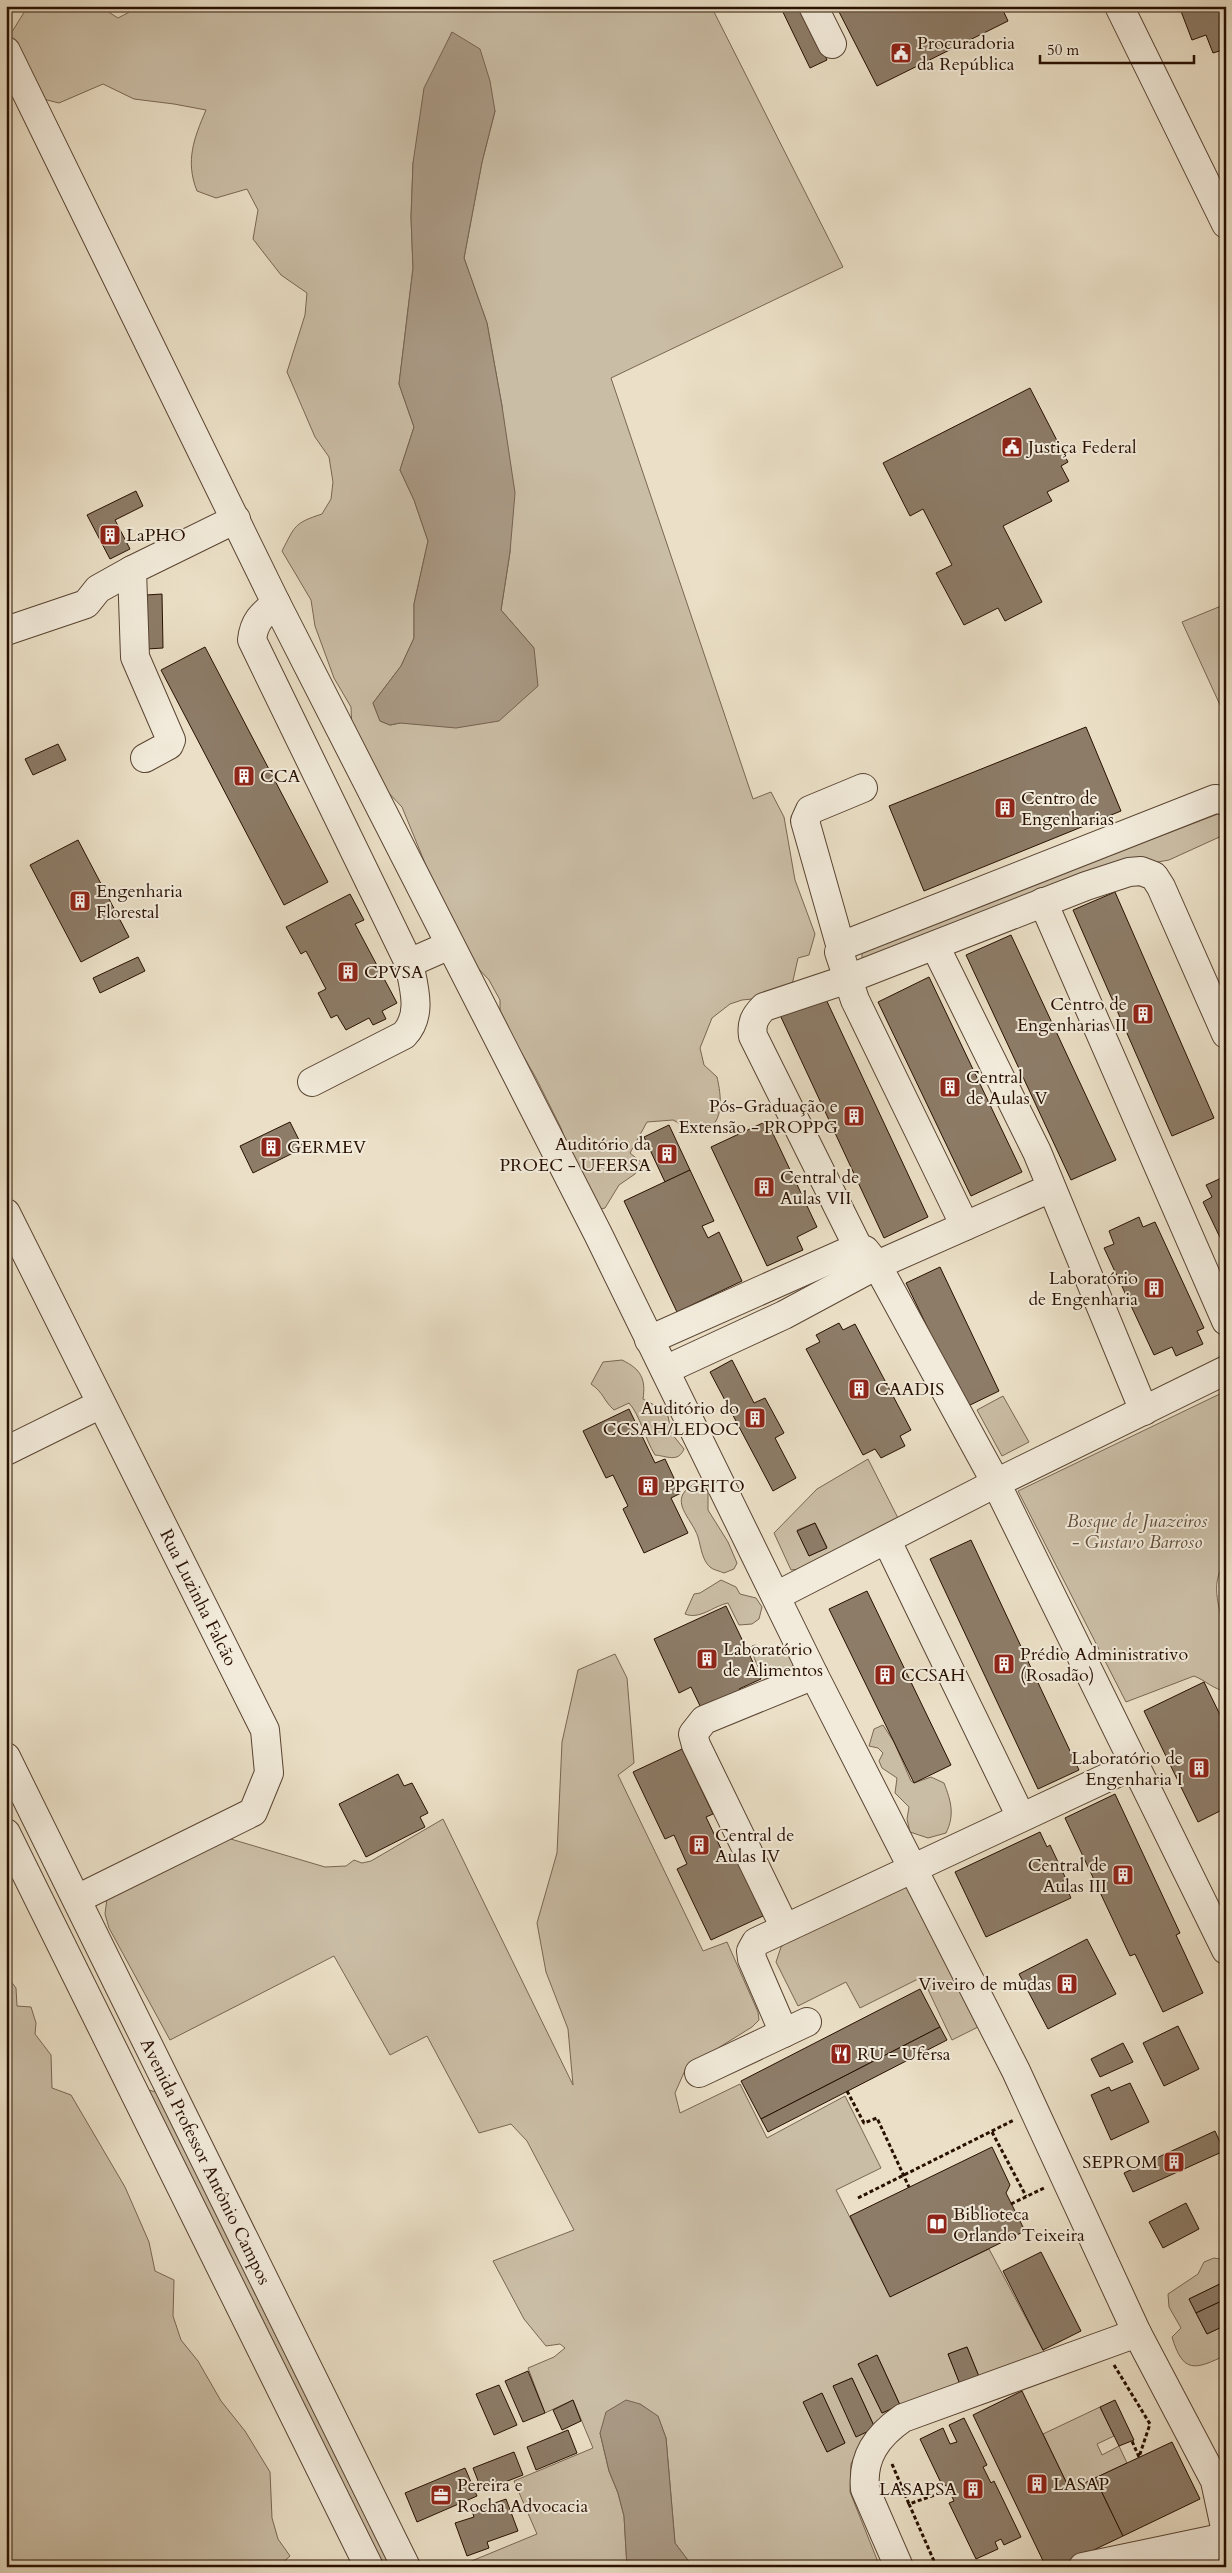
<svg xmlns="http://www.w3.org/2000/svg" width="1232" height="2573" viewBox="0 0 1232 2573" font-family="Cardo,serif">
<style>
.green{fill:#cabda5;stroke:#796653;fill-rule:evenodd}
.water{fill:#a99984;stroke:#756250}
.building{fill:#8d7c68;stroke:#281001}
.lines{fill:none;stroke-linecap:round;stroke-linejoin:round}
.minor-casing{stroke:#594432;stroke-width:30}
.path{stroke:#281001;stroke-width:3;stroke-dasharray:4 2.5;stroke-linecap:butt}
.minor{stroke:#f2ebdb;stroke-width:28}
.labels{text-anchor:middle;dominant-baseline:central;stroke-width:4;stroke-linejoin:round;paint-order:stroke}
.poi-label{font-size:18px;fill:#281001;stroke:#f2ebdb;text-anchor:start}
.park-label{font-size:18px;font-style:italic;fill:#614d3a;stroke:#f2ebdb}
.street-label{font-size:18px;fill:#281001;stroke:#f2ebdb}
</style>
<rect width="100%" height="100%" fill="#ebe0c7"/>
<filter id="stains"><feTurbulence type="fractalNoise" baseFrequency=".004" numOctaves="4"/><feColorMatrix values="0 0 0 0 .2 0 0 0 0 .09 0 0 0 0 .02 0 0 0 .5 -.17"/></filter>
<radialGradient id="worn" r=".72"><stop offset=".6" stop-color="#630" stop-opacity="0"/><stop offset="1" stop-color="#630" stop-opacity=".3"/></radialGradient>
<g class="green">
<path d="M28,6H99L118,18L141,6H711L843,267L611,378L753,799L771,792L784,817L795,880L815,934L809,955L798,958L792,985L762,998L742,1000L730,1004L712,1018L700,1048L704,1065L717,1077C720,1090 724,1113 713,1125C709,1128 703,1130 698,1133L673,1120L647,1122L630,1153L641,1162L635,1174L619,1185L605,1208L593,1211L561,1128L536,1078L500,1015V1000L489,980L477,967L436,890L402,807L384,788L352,732L351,707L334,678L315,626L311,600L282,551C295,526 294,523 322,514L331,499L333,482L329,457L315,437L287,372L305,315L307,293L281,275L253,239L258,210L247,189L216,198L197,191C185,161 194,138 206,110L174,104L134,99L103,84L59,103L43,99L10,35ZM452,32L495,111L482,162L464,258L487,323L502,406L510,552L501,610L534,648L400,723L390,725L380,721L373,703L401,666L414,638V604L428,541L414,500L400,470L414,427L399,384L413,268L411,217L413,163L441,58Z"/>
<path d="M1226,604V718L1182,622Z"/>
<path d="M1218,814L1225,819L1226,834L1169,860L1158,862L1138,858L862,959V950Z"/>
<path d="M622,1360C641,1369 646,1379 643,1399L667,1412L672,1434L684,1449C678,1463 667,1456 655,1455C645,1439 640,1415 629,1403L614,1410C603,1400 604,1393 591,1384L603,1362Z"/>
<path d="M1226,1391V1563C1207,1583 1222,1613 1226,1637C1228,1654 1226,1673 1226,1691C1214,1690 1205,1680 1194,1676L1126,1702L1018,1491Z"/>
<path d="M1003,1396L1029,1442L1002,1456L977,1410Z"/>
<path d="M868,1459L899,1520L800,1569L791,1570L774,1533L817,1489ZM815,1523L827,1547L809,1556L797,1530Z"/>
<path d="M694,1484L704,1485L708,1492V1510L728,1542L737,1563L734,1569L724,1573C720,1571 713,1570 710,1567C702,1560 701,1547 698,1537C692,1518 666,1500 694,1484Z"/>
<path d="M721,1580L736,1587L740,1594L756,1598L762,1607L759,1619L752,1624L739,1625L728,1603C713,1606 700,1620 685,1614L694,1594L700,1593Z"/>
<path d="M755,1645L764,1650L789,1654L795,1661L791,1669L782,1677L766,1678C759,1671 752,1656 752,1646Z"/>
<path d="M615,1654L627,1678L634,1763L618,1775L703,1951L727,1942L758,2012L759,2020L752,2027L686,2068L675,2093L680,2113L740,2084L767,2138L845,2096L881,2168L836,2190L890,2296L989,2249L1043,2350L1049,2356L859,2447L851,2464L850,2492L880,2567H693L675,2543L666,2438L658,2417L640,2404L600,2433L609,2471L618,2493L624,2516L627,2567H457L537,2534L514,2481L593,2448L573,2400L545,2413L528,2368L554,2357L565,2348L560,2344L546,2346L524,2319L493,2261L574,2230L527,2141L511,2124L479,2133L427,2036L390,2055L334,1956L170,2040L109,1928L105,1914L107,1898L224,1837L325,1867L346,1866L354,1860L362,1863L371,1861L443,1819L573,2085L568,2029L546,1972L537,1923L557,1853L562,1742L578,1670ZM967,2347L980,2379L961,2386L948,2354ZM877,2355L900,2405L882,2413L858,2364ZM852,2378L875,2428L833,2386ZM822,2394L845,2443L827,2452L804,2402Z"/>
<path d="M883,1725L894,1742L911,1781L914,1783L931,1777L944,1783C951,1801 955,1815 946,1833L928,1838L910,1832L907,1819L909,1807L895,1793L897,1778L882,1768L879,1761L883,1753L878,1748L869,1746L874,1729Z"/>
<path d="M902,1884L910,1887L980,2026L952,2040L922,1977L860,2008L846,1982L798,2006L776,1962L781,1947L789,1940Z"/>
<path d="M6,1975L16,1988L17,2006L31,2007L36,2023L35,2034L51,2055L52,2088L71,2095L125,2187L149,2242L155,2271L174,2280L173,2316L181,2340L198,2361L221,2401L245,2431L270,2472L272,2518L278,2539L290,2556L278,2567H6Z"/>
<path d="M149,2090L159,2093L396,2567H382L145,2094Z"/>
<path d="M1214,2258L1226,2260V2281L1189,2299L1207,2334L1226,2325V2330L1223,2331L1226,2337V2355C1195,2370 1183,2374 1172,2337L1181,2328L1169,2307L1168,2294L1198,2274L1204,2262Z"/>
<path d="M1100,2407L1114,2436L1097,2444L1102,2455L1119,2446L1127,2463L1070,2490L1043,2434Z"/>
</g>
<g class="water">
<path d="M452,32L480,49L490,81L495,111L482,162L464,258L487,323L502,406L515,493L510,552L501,610L534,648L538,686L499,721L456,728L400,723L390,725L380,721L373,703L401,666L414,638V604L428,541L414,500L400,470L414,427L399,384L413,268L411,217L413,163L424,88Z"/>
<path d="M626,2400L640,2404L658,2416L666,2438L675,2543L693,2567H627L624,2516L618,2493L609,2471L600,2433L606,2412Z"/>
</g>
<g class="building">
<path d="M780,6H801L827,60L810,68Z"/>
<path d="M836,6H1001L1008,21L877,86Z"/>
<path d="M1179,6H1226V49L1213,53L1206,35L1192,40Z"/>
<path d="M1030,388L1068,462L1061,466L1069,481L1047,492L1052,501L1003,526L1042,602L1005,621L998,608L964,625L936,573L952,565L923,509L910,516L883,463Z"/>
<path d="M136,491L143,506L115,520L130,549L110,559L87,515Z"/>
<path d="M162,594L163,648L147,649L146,595Z"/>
<path d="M205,647L328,882L284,905L161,670Z"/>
<path d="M1086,727L1121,811L924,891L889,806Z"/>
<path d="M58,744L66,760L33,775L25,759Z"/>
<path d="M78,840L129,937L81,962L30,865Z"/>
<path d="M1115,892L1214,1118L1172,1136L1073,910Z"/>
<path d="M350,894L364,920L355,924L397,1003L382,1011L386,1019L373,1025L369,1018L346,1030L337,1015L331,1018L318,993L326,989L306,951L301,954L286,927Z"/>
<path d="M1011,935L1116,1160L1071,1180L966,955Z"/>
<path d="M138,957L145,971L100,993L93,978Z"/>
<path d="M929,977L1022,1172L971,1196L878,1002Z"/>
<path d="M824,995L928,1217L884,1238L780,1015Z"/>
<path d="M767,1121L817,1227L797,1237L803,1250L767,1266L711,1147Z"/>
<path d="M290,1122L303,1148L253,1173L240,1146Z"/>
<path d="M669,1125L690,1170L665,1182L644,1137Z"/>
<path d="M690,1170L714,1221L702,1226L708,1238L719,1232L742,1281L677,1312L624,1201Z"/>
<path d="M1226,1176V1250L1203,1202L1212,1197L1206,1185Z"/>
<path d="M1139,1217L1143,1227L1155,1222L1204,1328L1197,1331L1203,1344L1176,1356L1172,1347L1154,1355L1104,1248L1114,1244L1109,1231Z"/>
<path d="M940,1267L999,1391L966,1407L906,1283Z"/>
<path d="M839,1323L843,1330L855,1324L911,1430L900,1436L905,1446L881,1458L875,1449L863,1455L806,1349L820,1342L816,1335Z"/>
<path d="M732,1360L754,1403L765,1398L784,1433L775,1438L796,1478L773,1491L710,1372Z"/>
<path d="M629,1409L655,1463L665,1459L681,1493L671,1498L688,1533L644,1553L623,1509L628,1506L613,1475L606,1478L583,1431Z"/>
<path d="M815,1523L827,1548L809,1556L797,1531Z"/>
<path d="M971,1540L1079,1770L1038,1789L930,1559Z"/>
<path d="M867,1591L951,1765L914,1783L829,1609Z"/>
<path d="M726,1606L761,1679L739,1689L741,1692L702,1710L691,1687L679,1693L654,1639Z"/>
<path d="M1204,1682L1226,1727V1808L1198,1822L1144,1711Z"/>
<path d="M682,1749L713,1814L706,1817L724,1855L733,1852L763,1916L711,1940L677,1869L687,1864L674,1835L665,1839L633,1772Z"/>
<path d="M398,1774L404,1786L412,1783L428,1813L420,1817L425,1827L366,1857L339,1804Z"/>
<path d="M1115,1794L1180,1933L1176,1935L1203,1993L1163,2012L1135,1954L1130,1956L1065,1818Z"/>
<path d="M1040,1832L1047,1847L1050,1845L1066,1879L1063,1880L1071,1898L986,1937L955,1872Z"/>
<path d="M1087,1939L1116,1994L1048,2029L1019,1974Z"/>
<path d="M920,1989L940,2027L761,2119L741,2081Z"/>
<path d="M1178,2026L1199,2069L1164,2086L1143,2043Z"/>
<path d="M940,2027L947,2040L768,2132L761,2119Z"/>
<path d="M1123,2043L1133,2062L1100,2077L1091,2059Z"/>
<path d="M1130,2083L1149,2122L1111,2140L1091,2095L1109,2087L1111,2091Z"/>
<path d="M1215,2131L1224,2151L1133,2192L1124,2173Z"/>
<path d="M992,2147L1010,2185L1006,2193L1025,2231L890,2297L850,2216Z"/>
<path d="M1186,2203L1199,2229L1163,2248L1149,2222Z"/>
<path d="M1041,2252L1081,2331L1043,2350L1003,2271Z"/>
<path d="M1226,2281V2299L1196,2313L1189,2299Z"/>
<path d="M1226,2299V2325L1207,2334L1196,2313Z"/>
<path d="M967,2347L980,2379L961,2387L948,2354Z"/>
<path d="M877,2355L900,2405L882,2413L858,2364Z"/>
<path d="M528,2371L545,2413L523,2422L505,2381Z"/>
<path d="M852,2378L875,2428L856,2437L833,2386Z"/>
<path d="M499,2385L517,2425L494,2435L476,2394Z"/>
<path d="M1022,2391L1070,2490L1095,2478L1123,2536L1058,2567H1046L973,2415Z"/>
<path d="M822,2393L845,2443L827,2452L803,2402Z"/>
<path d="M573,2400L581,2421L562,2430L553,2410Z"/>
<path d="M1115,2400L1134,2440L1119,2446L1100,2407Z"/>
<path d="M964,2418L987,2465L983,2467L991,2483L994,2481L1021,2537L1004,2545L1001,2539L995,2542L998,2549L976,2559L949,2503L954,2501L946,2485L943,2487L920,2439L943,2428L950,2444L957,2442L949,2425Z"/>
<path d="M568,2430L577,2453L536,2470L527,2447Z"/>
<path d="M1172,2442L1200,2499L1123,2536L1095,2478Z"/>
<path d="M514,2452L523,2475L482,2491L473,2468Z"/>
<path d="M465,2468L477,2496L417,2522L405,2493Z"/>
<path d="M506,2499L518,2531L487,2542L489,2548L467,2556L455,2523L474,2517L472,2511Z"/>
</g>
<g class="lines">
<g class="minor-casing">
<g id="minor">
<path d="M813,6L832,44"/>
<path d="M1119,6L1226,224"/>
<path d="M6,51L276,603L598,1234L814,1675L1016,2071L1137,2333L1215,2481L1226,2532"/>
<path d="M276,603C262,615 254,621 252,640L409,963"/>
<path d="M6,631L86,604L98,589L132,570"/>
<path d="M145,758L169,745L171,740L135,657L132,570L236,519"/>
<path d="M1226,800L1215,799L844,945L839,952L848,979L764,1007C755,1016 751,1023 753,1036L858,1247L865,1250L877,1265L996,1483L1226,1950"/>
<path d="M1043,902L1226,1321"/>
<path d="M935,946L1037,1152L1144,1411"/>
<path d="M841,948L805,821L810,810L863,788"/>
<path d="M312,1082L404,1035C423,1015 414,988 409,963L450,945"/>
<path id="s1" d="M6,1213L265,1730L269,1773L253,1812L77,1899"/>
<path d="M965,1226L855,1000L848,979L1086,886L1129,872L1141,871L1154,876L1161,887L1226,1034"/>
<path d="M649,1340L858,1247"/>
<path d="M665,1370L784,1315L877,1265L1051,1188"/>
<path d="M6,1451L101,1404"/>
<path d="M887,1541L1021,1817"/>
<path d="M776,1596L996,1483L1226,1370"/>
<path id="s2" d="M6,1757L406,2567"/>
<path d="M6,1833L369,2567"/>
<path d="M785,1928L696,1745L693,1734L704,1720L814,1675"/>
<path d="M784,2033L752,1959L751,1951L756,1942L1136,1764"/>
<path d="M699,2073L807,2022"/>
<path d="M899,2567L865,2489C862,2457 877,2436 903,2418L1137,2333"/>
<path d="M1083,2567L1226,2537"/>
<path d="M1176,2567L1226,2558"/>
</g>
</g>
<g class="path">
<path d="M847,2091L864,2123L877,2118L909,2187"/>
<path d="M992,2132L1026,2196"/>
<path d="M858,2198L1014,2120"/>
<path d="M1011,2204L1044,2188"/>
<path d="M1114,2365L1150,2424L1139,2457L1132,2441"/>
<path d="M892,2464L909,2504"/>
<path d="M934,2561L909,2504L949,2490"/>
</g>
<use href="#minor" class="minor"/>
</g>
<defs>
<g id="civic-square" transform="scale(1.125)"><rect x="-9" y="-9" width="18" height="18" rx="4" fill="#8f2418" stroke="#f2ebdb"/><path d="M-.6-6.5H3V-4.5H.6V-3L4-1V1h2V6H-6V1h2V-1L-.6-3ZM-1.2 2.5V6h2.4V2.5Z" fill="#fff"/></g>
<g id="building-square" transform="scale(1.125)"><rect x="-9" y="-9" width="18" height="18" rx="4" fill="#8f2418" stroke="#f2ebdb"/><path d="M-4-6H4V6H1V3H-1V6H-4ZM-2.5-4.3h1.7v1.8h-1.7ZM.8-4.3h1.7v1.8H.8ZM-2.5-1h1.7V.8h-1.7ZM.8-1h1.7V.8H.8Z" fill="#fff"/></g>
<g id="restaurant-square" transform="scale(1.125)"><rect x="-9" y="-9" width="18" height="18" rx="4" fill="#8f2418" stroke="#f2ebdb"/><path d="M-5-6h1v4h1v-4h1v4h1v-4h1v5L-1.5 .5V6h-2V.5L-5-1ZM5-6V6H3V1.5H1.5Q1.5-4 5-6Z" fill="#fff"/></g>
<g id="library-square" transform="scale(1.125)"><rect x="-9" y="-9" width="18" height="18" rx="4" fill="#8f2418" stroke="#f2ebdb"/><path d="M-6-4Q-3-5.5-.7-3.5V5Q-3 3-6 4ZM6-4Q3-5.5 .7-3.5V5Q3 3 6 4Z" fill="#fff"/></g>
<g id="office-square" transform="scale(1.125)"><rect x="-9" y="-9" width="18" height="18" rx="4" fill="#8f2418" stroke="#f2ebdb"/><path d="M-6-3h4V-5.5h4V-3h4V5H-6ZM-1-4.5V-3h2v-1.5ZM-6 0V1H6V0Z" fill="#fff"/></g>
</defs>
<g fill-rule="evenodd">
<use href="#civic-square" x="901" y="53"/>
<use href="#civic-square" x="1012" y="447"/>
<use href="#building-square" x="110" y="535"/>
<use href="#building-square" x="244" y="776"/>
<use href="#building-square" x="1005" y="808"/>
<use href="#building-square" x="80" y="901"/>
<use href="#building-square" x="348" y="972"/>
<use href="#building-square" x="1143" y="1014"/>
<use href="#building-square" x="950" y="1087"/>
<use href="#building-square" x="854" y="1116"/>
<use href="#building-square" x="271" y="1147"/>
<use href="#building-square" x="667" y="1154"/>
<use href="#building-square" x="764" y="1187"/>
<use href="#building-square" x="1154" y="1288"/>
<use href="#building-square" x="859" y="1389"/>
<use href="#building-square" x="755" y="1418"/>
<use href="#building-square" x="648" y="1486"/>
<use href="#building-square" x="707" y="1659"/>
<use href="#building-square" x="1004" y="1664"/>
<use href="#building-square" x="885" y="1675"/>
<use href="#building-square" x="1199" y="1768"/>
<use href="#building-square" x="699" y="1845"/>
<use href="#building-square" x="1123" y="1875"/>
<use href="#building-square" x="1067" y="1984"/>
<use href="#restaurant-square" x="841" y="2054"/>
<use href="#building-square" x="1174" y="2162"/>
<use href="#library-square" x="937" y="2224"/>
<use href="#building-square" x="1037" y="2484"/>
<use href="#building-square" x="973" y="2489"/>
<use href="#office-square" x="441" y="2495"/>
</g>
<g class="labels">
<g class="poi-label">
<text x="917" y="43">Procuradoria<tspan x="917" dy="21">da República</tspan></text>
<text x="1028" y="447">Justiça Federal</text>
<text x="126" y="535">LaPHO</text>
<text x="260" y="776">CCA</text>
<text x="1021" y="798">Centro de<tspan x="1021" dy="21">Engenharias</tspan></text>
<text x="96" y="891">Engenharia<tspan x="96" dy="21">Florestal</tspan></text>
<text x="364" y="972">CPVSA</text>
<text x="1127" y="1004" text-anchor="end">Centro de<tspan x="1127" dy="21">Engenharias II</tspan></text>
<text x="966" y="1077">Central<tspan x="966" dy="21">de Aulas V</tspan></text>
<text x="838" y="1106" text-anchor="end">Pós-Graduação e<tspan x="838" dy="21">Extensão - PROPPG</tspan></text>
<text x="651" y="1144" text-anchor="end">Auditório da<tspan x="651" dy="21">PROEC - UFERSA</tspan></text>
<text x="287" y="1147">GERMEV</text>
<text x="780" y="1177">Central de<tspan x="780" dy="21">Aulas VII</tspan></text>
<text x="1138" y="1278" text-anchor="end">Laboratório<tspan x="1138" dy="21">de Engenharia</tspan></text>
<text x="875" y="1389">CAADIS</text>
<text x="739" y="1408" text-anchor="end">Auditório do<tspan x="739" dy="21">CCSAH/LEDOC</tspan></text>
<text x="664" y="1486">PPGFITO</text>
<text x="723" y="1649">Laboratório<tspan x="723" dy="21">de Alimentos</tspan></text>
<text x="1020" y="1654">Prédio Administrativo<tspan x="1020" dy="21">(Rosadão)</tspan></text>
<text x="901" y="1675">CCSAH</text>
<text x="1183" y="1758" text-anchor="end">Laboratório de<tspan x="1183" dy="21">Engenharia I</tspan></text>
<text x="715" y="1835">Central de<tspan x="715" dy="21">Aulas IV</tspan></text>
<text x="1107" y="1865" text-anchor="end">Central de<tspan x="1107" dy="21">Aulas III</tspan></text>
<text x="1051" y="1984" text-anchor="end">Viveiro de mudas</text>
<text x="857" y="2054">RU - Ufersa</text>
<text x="1158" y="2162" text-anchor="end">SEPROM</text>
<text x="953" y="2214">Biblioteca<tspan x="953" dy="21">Orlando Teixeira</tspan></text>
<text x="1053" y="2484">LASAP</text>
<text x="457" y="2485">Pereira e<tspan x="457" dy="21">Rocha Advocacia</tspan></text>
<text x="957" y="2489" text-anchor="end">LASAPSA</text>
</g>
<g class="park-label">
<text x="1137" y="1521">Bosque de Juazeiros<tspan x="1137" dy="21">- Gustavo Barroso</tspan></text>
</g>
<g class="street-label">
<text stroke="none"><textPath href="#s1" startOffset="430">Rua Luzinha Falcão</textPath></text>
<text stroke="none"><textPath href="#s2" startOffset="451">Avenida Professor Antônio Campos</textPath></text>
</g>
</g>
<rect width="1232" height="2573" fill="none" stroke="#ebe0c7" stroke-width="25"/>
<rect x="8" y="8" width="1217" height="2558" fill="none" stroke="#281001" stroke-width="2.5"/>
<rect x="12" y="12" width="1207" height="2548" fill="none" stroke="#281001"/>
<path d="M1040 55v8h154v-8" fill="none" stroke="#281001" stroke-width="2.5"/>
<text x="1047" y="55" font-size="15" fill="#281001" stroke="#f2ebdb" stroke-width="4" paint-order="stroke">50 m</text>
<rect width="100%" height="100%" filter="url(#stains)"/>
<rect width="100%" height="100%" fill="url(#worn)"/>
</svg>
